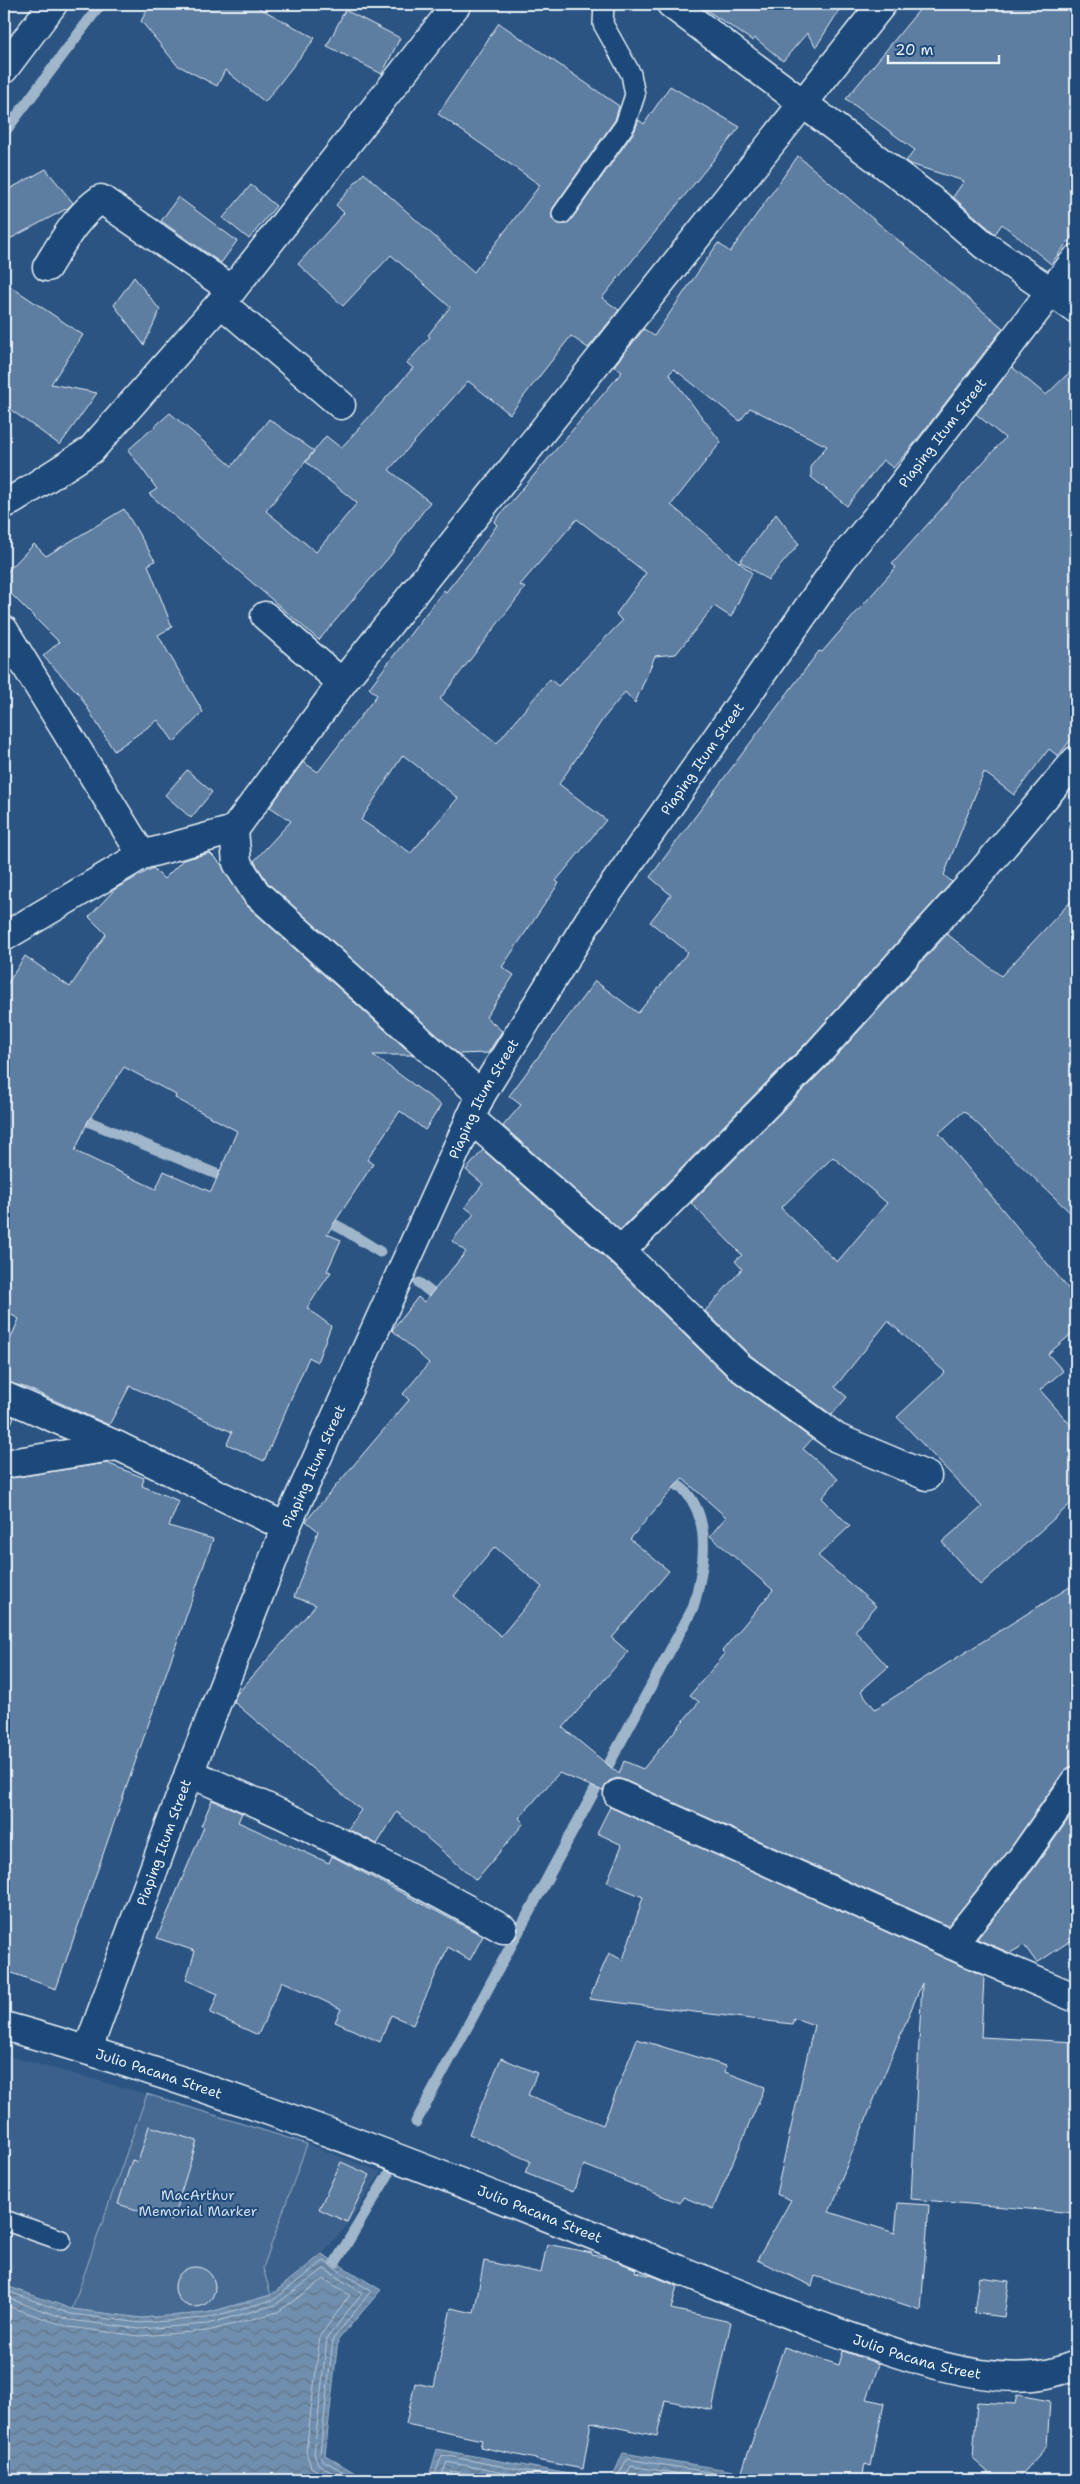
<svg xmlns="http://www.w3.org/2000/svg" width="1080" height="2484" viewBox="0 0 1080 2484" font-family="'Shantell Sans',sans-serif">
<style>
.built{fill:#3a608b}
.green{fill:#476b93;stroke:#98aec6}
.water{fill:url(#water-waves);stroke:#a0b6cb}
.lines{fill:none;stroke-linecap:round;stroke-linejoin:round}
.shore{stroke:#b8c9da;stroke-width:1}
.stream{stroke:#a0b6cb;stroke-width:11}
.building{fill:#5d7da1;stroke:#e8f1f8;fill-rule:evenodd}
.service-casing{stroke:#e8f1f8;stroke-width:22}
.minor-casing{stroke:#e8f1f8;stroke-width:31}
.secondary-casing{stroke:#e8f1f8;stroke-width:31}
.service{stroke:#1f4a7a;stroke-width:19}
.minor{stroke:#1f4a7a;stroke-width:28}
.secondary{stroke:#1f4a7a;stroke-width:28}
.labels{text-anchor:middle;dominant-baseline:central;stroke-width:4;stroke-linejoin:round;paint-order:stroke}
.street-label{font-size:14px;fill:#e8f1f8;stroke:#1f4a7a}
.park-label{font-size:14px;fill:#d0dde9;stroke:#1f4a7a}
</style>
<defs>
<pattern id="water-waves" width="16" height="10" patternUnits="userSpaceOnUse" patternTransform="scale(1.25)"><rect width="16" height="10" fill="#708ead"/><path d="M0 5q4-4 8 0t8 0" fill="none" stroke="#61768a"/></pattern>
</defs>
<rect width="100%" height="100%" fill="#2b5482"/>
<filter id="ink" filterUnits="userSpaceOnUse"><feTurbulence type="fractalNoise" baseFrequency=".02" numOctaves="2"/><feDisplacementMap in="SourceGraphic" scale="10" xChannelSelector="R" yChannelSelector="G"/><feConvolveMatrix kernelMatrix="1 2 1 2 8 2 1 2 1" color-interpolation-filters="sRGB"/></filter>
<g filter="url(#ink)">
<path class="built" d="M4,2055L147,2094L307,2144L381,2172L348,2224L322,2254L271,2295L141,2318L72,2309L4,2285Z"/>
<path class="green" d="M147,2094L307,2144L263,2268L271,2295L207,2313L141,2318L72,2309Z"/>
<g class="water">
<path d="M322,2254L381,2290L338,2340L325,2455L367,2480H4V2285L72,2309L141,2318L207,2313L271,2295Z"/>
<path d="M437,2449L600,2480H428Z"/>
<path d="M623,2453L789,2480H611Z"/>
</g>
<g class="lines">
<g class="shore">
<path d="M4,2290L71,2314L141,2323L207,2318L273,2300L324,2261L371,2291L333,2339L320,2454L323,2460L357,2480"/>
<path d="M4,2297L70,2320L140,2329L207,2324L275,2305L324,2269L362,2293L327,2338L314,2453L318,2464L345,2480"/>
<path d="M4,2305L69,2327L139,2336L208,2331L278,2312L324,2279L350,2295L320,2336L306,2452L311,2467L331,2480"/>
<path d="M433,2480L442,2455L573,2480"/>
<path d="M440,2480L447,2462L541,2480"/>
<path d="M448,2480L452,2471L501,2480"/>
<path d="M616,2480L627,2459L739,2477"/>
<path d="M623,2480L631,2466L720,2480"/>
</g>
<g class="stream">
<path d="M4,133L101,4"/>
<path d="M75,1116L231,1180"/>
<path d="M320,1217L343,1229L380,1252"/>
<path d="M419,1283L443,1302"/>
<path d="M416,2122L693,1608C703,1572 713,1523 686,1492C680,1486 671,1481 664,1476"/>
<path d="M335,2263L388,2175"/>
</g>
</g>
<g class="building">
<path d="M151,4H252L315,38L265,102L225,70L217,86L177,65L141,21Z"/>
<path d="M697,4H843L816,47L807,33L783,61L755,38L753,41Z"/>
<path d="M924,4H1076V231L1051,264L1002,224L995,234L994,233L953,197L964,181L910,164L906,161L915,150L846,99Z"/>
<path d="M345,10L400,38L382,74L327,46Z"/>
<path d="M499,23L619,106L615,120L553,208L552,218L556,223L566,224L571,220L634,132L639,120L644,124L670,86L740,127L602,298L619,310L588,348L571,336L510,414L468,381L389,470L430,502L390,556L319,640L149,494L157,489L128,450L170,413L232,466L269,419L314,451L326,436L341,448L413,368L407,363L430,337L428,335L450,307L391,255L343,306L298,264L344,213L336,205L364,173L474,272L540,185L438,114ZM314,451L306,462L357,503L316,552L266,511Z"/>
<path d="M798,156L1003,328L910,449L893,468L883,460L847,506L811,477V465L827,446L750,408L740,421L674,369L669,374L721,442L671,505L752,573L731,617L714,606L676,654L655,656L635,703L625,692L603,719L559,784L606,820L556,881L559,883L502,967L514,975L486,1017L502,1031L488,1053L458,1054L268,883L254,861L291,821L270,807L303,762L318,772L377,695L369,688L444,590L446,592L478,552L497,525L494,522L622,372L614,366L644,329L654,336L718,243L730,252ZM577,519L646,573L616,614L622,621L558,686L550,679L497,743L440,699L525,588L520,585ZM403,755L458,798L411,853L361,820Z"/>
<path d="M46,169L73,203L68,208L4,242V192Z"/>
<path d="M251,185L276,206L249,239L223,218Z"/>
<path d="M178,197L237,241L221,263L161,221Z"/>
<path d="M134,277L160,310L144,345L114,305Z"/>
<path d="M4,282L83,335L51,384L97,393L60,445L4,405Z"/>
<path d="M1076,366V733L1058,756L1049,749L1014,795L984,772L944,875L952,882L806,1043L620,1230L503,1126L521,1105L509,1096L595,981L638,1013L688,952L650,922L671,895L650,877L819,651L822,652L896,567L892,564L1005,438L976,414L1012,367L1046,395Z"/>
<path d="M124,509L155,561L148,565L172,627L158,635L203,712L174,742L158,720L114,751L79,694L43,656L59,642L4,587V575L34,544L46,556Z"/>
<path d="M776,514L799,544L768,580L740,561Z"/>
<path d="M187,770L212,792L191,818L165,795Z"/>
<path d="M210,853L221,864L246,905L413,1055H373L441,1105L425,1130L400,1111L367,1160L373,1164L327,1234L341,1240L327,1271L331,1272L307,1308L331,1326L317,1362L309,1357L264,1461L227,1444L232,1432L130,1386L109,1425L27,1388L4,1381V1354L19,1319L4,1311V989L25,956L70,987L106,934L89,917L115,889L153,868L164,879L183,860ZM124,1067L176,1095L175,1098L237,1131L211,1192L164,1171L156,1189L75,1151L88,1121Z"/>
<path d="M1076,896V1218L964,1111L939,1133L1076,1298V1330L1048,1354L1063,1371L1040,1390L1076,1431V1499L980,1585L942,1542L982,1507L897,1417L945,1372L888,1321L835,1387L847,1397L832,1415L750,1355L705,1311L742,1269L735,1261L742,1255L691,1203L828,1065L947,934L1001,976ZM833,1157L887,1203L837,1262L781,1208Z"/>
<path d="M483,1150L610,1262L729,1378L812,1439L803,1449L838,1479L822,1498L850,1526L818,1556L876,1606L855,1631L888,1667L861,1691L875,1709L1076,1583V1766L1069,1767L1063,1772L1010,1849L948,1926L624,1780L617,1778L609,1781L603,1791L559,1773L519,1818L524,1823L476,1880L397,1812L377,1844L348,1829L361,1810L234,1702L236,1695L316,1605L294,1597L318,1531L306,1521L409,1400L403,1394L429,1363L392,1330L418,1297L424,1302L466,1252L452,1241L474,1214L465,1207L483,1184L466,1170ZM682,1478L726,1517L710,1536L773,1590L722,1651L725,1654L690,1695L699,1702L643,1769L624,1761L619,1774L563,1728L628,1652L612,1638L669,1571L630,1539ZM495,1547L542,1587L501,1636L454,1596Z"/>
<path d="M4,1413L14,1417L4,1440Z"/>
<path d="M107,1463L144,1478L142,1486L179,1501L169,1526L213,1539L56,1989L4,1970V1479Z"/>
<path d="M212,1800L242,1813L238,1822L329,1863L332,1856L483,1936L470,1960L448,1947L413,2025L391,2015L380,2042L335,2022L341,2009L282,1981L258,2035L210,2013L218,1994L186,1980L195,1951L157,1938L204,1827L201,1826Z"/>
<path d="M610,1807L984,1976L981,2037L1076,2042V2213L911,2199L922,1983L838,2187H840L829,2212L895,2233L898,2203L929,2205L921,2310L815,2276L812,2286L757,2260L791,2200L776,2194L814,2025L794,2018L792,2024L589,1999L609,1953L623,1960L643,1897L607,1882L622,1845L597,1833Z"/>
<path d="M1076,1808V1937L1037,1963L1024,1945L1010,1953L977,1939L1035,1867Z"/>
<path d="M637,2039L726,2066L725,2072L765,2087L713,2209L683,2197L680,2203L584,2165L573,2192L525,2173L530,2161L469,2134L501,2058L537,2073L528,2095L603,2125Z"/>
<path d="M149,2126L197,2141L172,2221L118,2204L132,2160L138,2162Z"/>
<path d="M341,2162L370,2175L347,2222L319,2209Z"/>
<path d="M547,2244L592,2253V2255L608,2258L636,2269L635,2272L653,2276L677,2286L671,2309L731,2322L712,2410L665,2400L657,2436L591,2422L583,2469L536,2460V2459L480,2447L482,2440L406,2424L415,2383L434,2387L451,2308L474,2313L484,2261L541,2273Z"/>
<circle cx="195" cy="2287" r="20"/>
<path d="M979,2277L1009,2281L1004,2317L974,2313Z"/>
<path d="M784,2347L839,2365L843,2351L879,2364L867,2399L884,2403L871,2466L865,2464L862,2480H739Z"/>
<path d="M1017,2395L1050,2401L1047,2446L1017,2480H997L973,2459L977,2402L1015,2404Z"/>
</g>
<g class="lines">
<g class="service-casing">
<g id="service">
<path d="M562,214L625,125L635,95L631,74L603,24L604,4"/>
<path d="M4,2220L61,2240"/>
</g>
</g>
<g class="minor-casing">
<g id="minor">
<path d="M671,4L938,205L984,245L1076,309"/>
<path d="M4,69L53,4"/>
<path d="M47,267C62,243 77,215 101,199L232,290"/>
<path d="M221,303L341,405"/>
<path d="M4,504L13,500L91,450L232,290L457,4"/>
<path d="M265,616L342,683"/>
<path d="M4,630L142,855"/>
<path d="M4,937L142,855L234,830"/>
<path d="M481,1095L256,893L237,863L234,830L342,683L882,4"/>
<path d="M470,1118L621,1251L740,1367L837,1438L927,1476"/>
<path d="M621,1251L817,1054L978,876L1076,760"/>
<path d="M4,1396L118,1446L286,1527"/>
<path d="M4,1464L118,1446"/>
<path d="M189,1773C297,1818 401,1872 503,1929"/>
<path d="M618,1794L968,1952L1076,1998"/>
<path d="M952,1945L1022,1858L1076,1781"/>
<path id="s1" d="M88,2049L189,1773L286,1527L481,1095L589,920L843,558L889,502L1076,259"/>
</g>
</g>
<g class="secondary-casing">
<g id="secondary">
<path id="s2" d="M4,2026C280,2103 543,2216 809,2322C876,2346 976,2388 1047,2374C1057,2372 1067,2368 1076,2365"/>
</g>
</g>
<use href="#service" class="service"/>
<use href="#minor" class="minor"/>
<use href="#secondary" class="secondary"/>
</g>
</g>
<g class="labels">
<g class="street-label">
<text stroke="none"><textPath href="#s1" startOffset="1840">Piaping Itum Street</textPath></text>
<text stroke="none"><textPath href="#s1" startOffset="1435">Piaping Itum Street</textPath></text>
<text stroke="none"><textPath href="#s1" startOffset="1030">Piaping Itum Street</textPath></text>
<text stroke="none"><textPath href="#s1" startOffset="625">Piaping Itum Street</textPath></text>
<text stroke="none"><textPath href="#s1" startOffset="220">Piaping Itum Street</textPath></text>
<text stroke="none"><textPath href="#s2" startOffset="162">Julio Pacana Street</textPath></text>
<text stroke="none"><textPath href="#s2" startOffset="568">Julio Pacana Street</textPath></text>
<text stroke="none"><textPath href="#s2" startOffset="972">Julio Pacana Street</textPath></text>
</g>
<g class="park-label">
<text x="198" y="2195">MacArthur<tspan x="198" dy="16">Memorial Marker</tspan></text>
</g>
</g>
<rect width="1080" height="2484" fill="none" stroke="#1f4a7a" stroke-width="20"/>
<rect x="10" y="10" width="1060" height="2464" fill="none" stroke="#e8f1f8" stroke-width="2" filter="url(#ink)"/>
<path d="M888 55v8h111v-8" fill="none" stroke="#e8f1f8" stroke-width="2.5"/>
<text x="895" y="55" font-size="15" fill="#e8f1f8" stroke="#1f4a7a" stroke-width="4" paint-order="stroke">20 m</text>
</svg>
